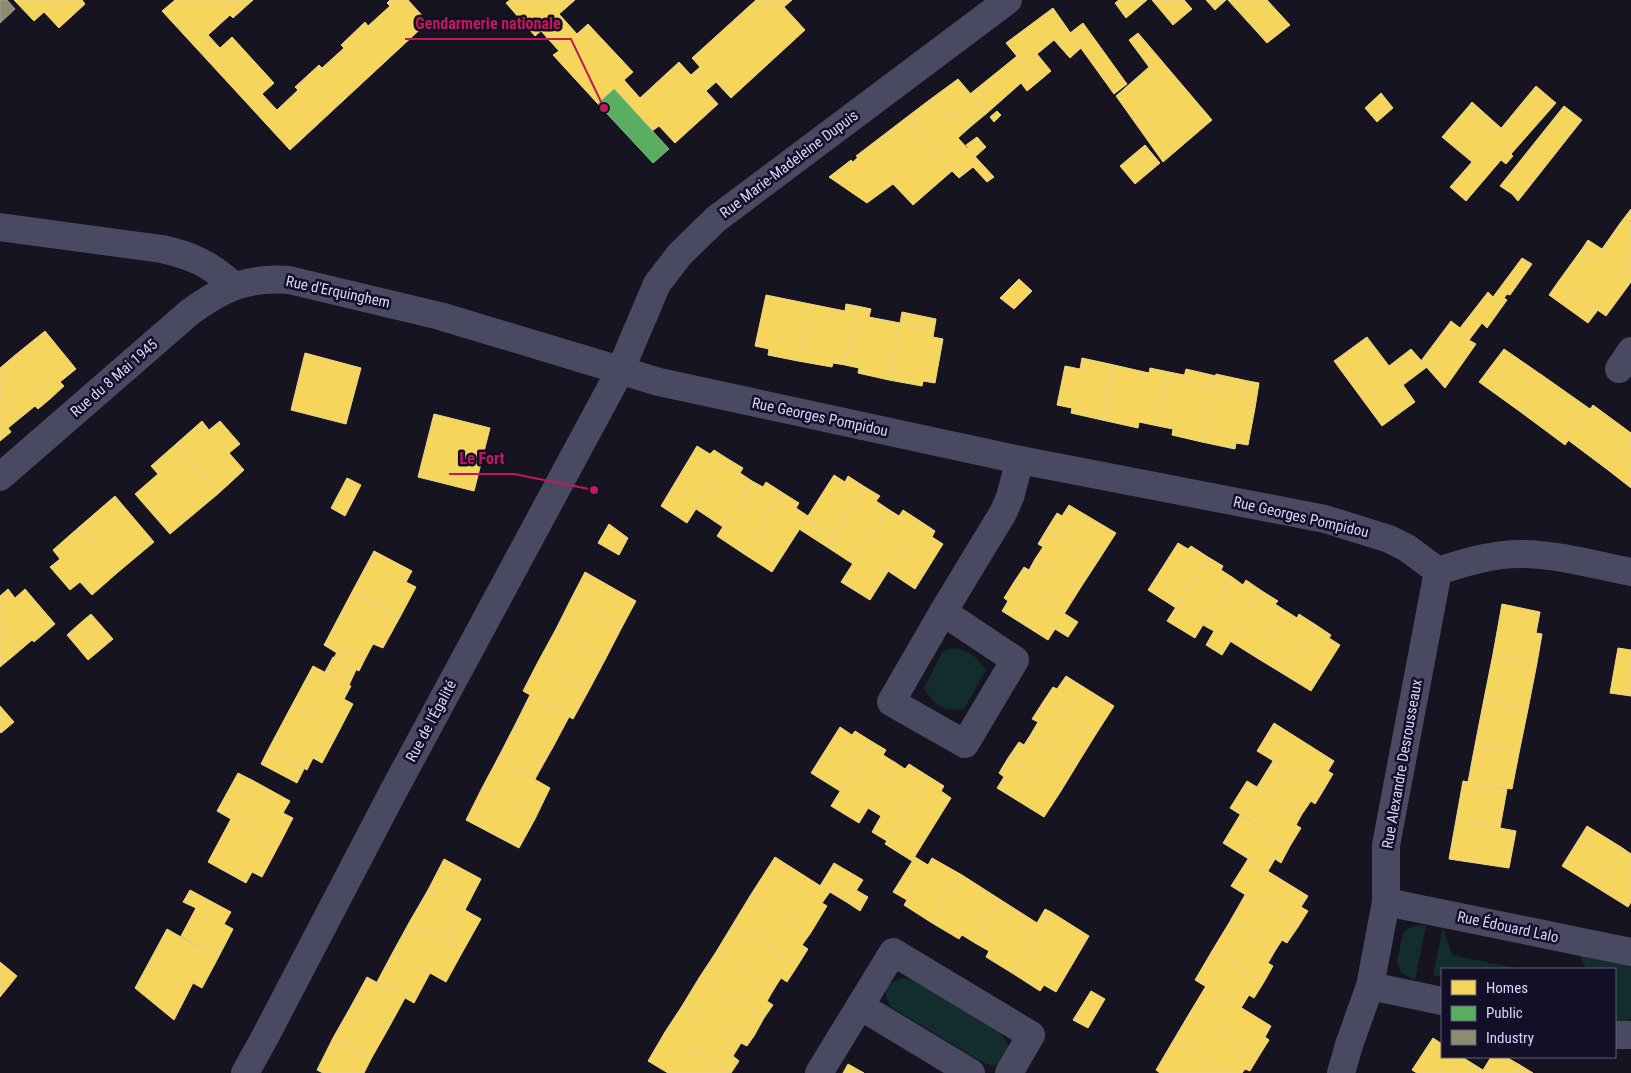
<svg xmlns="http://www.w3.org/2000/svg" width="1631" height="1073" viewBox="0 0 1631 1073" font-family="'Roboto Condensed',sans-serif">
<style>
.green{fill:#132c2d}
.homes{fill:#f6d55c;stroke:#edd58d}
.public{fill:#5aae61;stroke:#80b990}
.industry{fill:#8c8c6e;stroke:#a3a29a}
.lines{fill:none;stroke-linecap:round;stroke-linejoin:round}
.street{stroke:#4a4962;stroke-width:28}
.labels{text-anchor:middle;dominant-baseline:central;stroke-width:5;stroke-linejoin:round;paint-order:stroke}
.street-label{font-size:15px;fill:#d9d4ff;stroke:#130f26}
.leader{fill:none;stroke:#c2185b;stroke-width:2}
.callout-dot{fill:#c2185b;stroke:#130f26;stroke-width:2}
.callout-label{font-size:16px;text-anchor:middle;font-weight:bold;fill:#c2185b;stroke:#130f26;stroke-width:5;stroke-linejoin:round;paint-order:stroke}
</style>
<rect width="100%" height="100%" fill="#161421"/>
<g class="green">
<path d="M955,648C971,652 976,656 986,670L964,709C943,712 934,706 924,688L943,651Z"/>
<path d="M1426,925L1415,980L1401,973L1397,962L1403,932L1414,926Z"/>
<path d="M1443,927L1452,955L1519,969H1442V977L1433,975Z"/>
<path d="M1579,954L1627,964L1631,967V1019L1628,1021L1615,1022V969H1586Z"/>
<path d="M902,978L915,981L1001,1032L1009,1047L1004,1061L994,1066L984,1063L891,1007C881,992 886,983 902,978Z"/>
</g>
<g class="homes">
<path d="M14,0H82L85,4L59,28L44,12L34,21Z"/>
<path d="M175,0H253L233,18L230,15L208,35L220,48L232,37L274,83L262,94L277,110L298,90L295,87L319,65L322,68L344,48L341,45L365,22L368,26L390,6L387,3L390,0H408L428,22L290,150L162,11Z"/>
<path d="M510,0H575L559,14L577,34L588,24L633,72L624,80L640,98L679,62L691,75L700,67L692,58L756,0H792L784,7L805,30L731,98L716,82L706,91L718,104L675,143L659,126L652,131L614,89L598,104L553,55L559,51L541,31L535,36L506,3Z"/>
<path d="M1119,0H1147L1126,18L1115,3Z"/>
<path d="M1152,0H1184L1192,9L1173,25Z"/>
<path d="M1206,0H1226L1215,10Z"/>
<path d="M1228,0H1267L1290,25L1267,43Z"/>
<path d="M1053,8L1081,48L1070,58L1054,40L1037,54L1051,71L1038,82L1006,43Z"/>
<path d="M1083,23L1127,84L1114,94L1070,33Z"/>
<path d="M1138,33L1212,120L1163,162L1116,96L1149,67L1129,40Z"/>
<path d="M1017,56L1038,82L1027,91L1021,83L987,113L970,94Z"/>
<path d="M958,79L987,113L969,128L954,110L943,119L928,101Z"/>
<path d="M1536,86L1556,103L1511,154L1513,156L1506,164L1501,160L1466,201L1450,187L1472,162L1442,137L1468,107L1498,132Z"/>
<path d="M1381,93L1393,108L1377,122L1365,108Z"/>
<path d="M928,101L943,119L954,110L969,128L958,138L994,177L987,182L973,167L959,178L952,171L907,117Z"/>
<path d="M1472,102L1501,128L1498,132L1468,107Z"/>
<path d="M1564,106L1582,120L1518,201L1512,194L1500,186Z"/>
<path d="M997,111L1001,115L994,122L990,117Z"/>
<path d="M907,117L952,171L913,205L893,184L867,203L829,177L851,160L853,162L858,157L856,156Z"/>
<path d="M977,137L986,147L975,157L966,145Z"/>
<path d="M1145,145L1160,163L1135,184L1120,166Z"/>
<path d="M1631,209V229L1621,222Z"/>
<path d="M1621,222L1631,229V271L1602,249Z"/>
<path d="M1588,240L1602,249L1596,258L1582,249Z"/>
<path d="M1582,249L1596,258L1602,249L1631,271V282L1606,316L1558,282Z"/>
<path d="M1522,258L1532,264L1510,295L1507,294L1504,298L1507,300L1487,328L1482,323L1469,340L1476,344L1445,388L1421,361L1451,321L1460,328L1488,292L1493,297Z"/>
<path d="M1019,279L1032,291L1014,309L1000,298Z"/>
<path d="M1558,282L1572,292L1563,305L1549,295Z"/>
<path d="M1572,292L1598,310L1588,323L1563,305Z"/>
<path d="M766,295L810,304L798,361L768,355L769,349L755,346Z"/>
<path d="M810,304L845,311L846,304L857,306L845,365L833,363L832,367L798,361Z"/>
<path d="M857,306L871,309L869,317L900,323L889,380L858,373L859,368L845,365Z"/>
<path d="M902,312L936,319L934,331L900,323Z"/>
<path d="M900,323L934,331L933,337L943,339L935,383L923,381L922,386L889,380Z"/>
<path d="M45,331L76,369L60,382L64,386L50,399L14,356Z"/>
<path d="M1367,337L1389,366L1411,349L1427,367L1403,385L1415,402L1382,426L1334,361Z"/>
<path d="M1504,349L1546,378L1522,413L1479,382Z"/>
<path d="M305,353L361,368L346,424L291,410Z"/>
<path d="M14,356L50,399L38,409L35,406L19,419L0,396V368Z"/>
<path d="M1082,358L1114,365L1102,420L1071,413L1072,408L1057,405L1065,366L1080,369Z"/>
<path d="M1114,365L1149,373L1150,368L1169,372L1158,426L1139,422L1138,428L1102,420Z"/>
<path d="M1186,369L1216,376L1213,387L1183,381Z"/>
<path d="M1169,372L1184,375L1183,381L1213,387L1202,442L1172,435L1173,429L1158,426Z"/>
<path d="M1216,374L1248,381L1245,395L1213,387Z"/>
<path d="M1546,378L1590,409L1565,445L1522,413Z"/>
<path d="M1248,381L1259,383L1255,408L1243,405Z"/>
<path d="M1213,387L1245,395L1243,405L1255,408L1248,445L1236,443L1235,449L1202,442Z"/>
<path d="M0,396L19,419L8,428L11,432L0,441Z"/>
<path d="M1593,405L1631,433V440L1608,470L1568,440Z"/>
<path d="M434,414L490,428L474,491L418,477Z"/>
<path d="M202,421L209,430L220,421L240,444L229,453L244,470L219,493L176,444Z"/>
<path d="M1631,440V488L1608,470Z"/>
<path d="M176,444L219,493L170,534L135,494L158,474L151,466Z"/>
<path d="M697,446L710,454L714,450L728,459L687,523L661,506Z"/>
<path d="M728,459L743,468L740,473L752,481L723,527L696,509Z"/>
<path d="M834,475L845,482L848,476L865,487L833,537L806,519Z"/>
<path d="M347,478L361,485L345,516L331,508Z"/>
<path d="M752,481L763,487L766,482L783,493L744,554L717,536Z"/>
<path d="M865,487L880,496L876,501L888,509L853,564L827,547Z"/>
<path d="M783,493L799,503L796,508L808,516L772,572L744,554Z"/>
<path d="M115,496L154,542L117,573L78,528Z"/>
<path d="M1069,505L1116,533L1098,561L1047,529L1057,513L1062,516Z"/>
<path d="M888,509L899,516L903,510L920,521L870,600L841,582Z"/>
<path d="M806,519L833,537L827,547L799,529Z"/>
<path d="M920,521L935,531L932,537L943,544L915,589L888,571Z"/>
<path d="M609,524L628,538L619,555L598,543Z"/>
<path d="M78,528L117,573L92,595L80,582L70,590L50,567L60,559L53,550Z"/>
<path d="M1047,529L1098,561L1081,587L1035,559L1043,547L1038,544Z"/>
<path d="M1178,543L1188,549L1191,546L1208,557L1176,608L1148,590Z"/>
<path d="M374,551L412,571L406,582L416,587L400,617L352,592Z"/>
<path d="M1208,557L1223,566L1221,570L1232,577L1195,638L1167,621Z"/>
<path d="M1035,559L1081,587L1064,614L1014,582L1024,567L1029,570Z"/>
<path d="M585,572L636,601L622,627L571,599Z"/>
<path d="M1232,577L1243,585L1246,580L1262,591L1222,655L1206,645L1214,631L1203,625Z"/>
<path d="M1014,582L1078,622L1068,637L1055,629L1048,640L1002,611L1008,601L1004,598Z"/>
<path d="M8,589L15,598L25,589L55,624L34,642L32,640L18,652L0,631V596Z"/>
<path d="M1262,591L1278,601L1275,604L1286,611L1257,658L1230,641Z"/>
<path d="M352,592L400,617L383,648L373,644L365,659L340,646L337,653L324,645Z"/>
<path d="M571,599L622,627L606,658L556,629Z"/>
<path d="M1502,604L1540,612L1536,633L1542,634L1537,663L1493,654Z"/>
<path d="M1286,611L1297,618L1299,614L1316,625L1285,675L1257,658Z"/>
<path d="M91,614L113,639L100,650L78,625Z"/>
<path d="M78,625L100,650L88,660L67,635Z"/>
<path d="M1316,625L1331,635L1329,638L1340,645L1311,691L1285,675Z"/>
<path d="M556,629L606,658L589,690L539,660Z"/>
<path d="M0,631L18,652L0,667Z"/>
<path d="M340,646L365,659L359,671L334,658Z"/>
<path d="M1618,648L1631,650V696L1610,693Z"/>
<path d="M1493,654L1537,663L1528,709L1484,699Z"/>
<path d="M333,657L356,670L349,685L325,672Z"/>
<path d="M539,660L589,690L573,719L523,691Z"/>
<path d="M313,666L351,686L344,699L353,704L339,731L292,705Z"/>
<path d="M1066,676L1114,706L1096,734L1043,702L1053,687L1057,689Z"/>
<path d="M530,695L569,717L553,747L515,725Z"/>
<path d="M1484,699L1528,709L1519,753L1475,745Z"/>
<path d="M1043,702L1096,734L1078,763L1031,734L1038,722L1032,719Z"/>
<path d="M292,705L339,731L322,763L313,758L307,770L268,750Z"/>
<path d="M0,706L14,722L1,733L0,732Z"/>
<path d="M1274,723L1334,761L1328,771L1333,774L1323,791L1257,751Z"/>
<path d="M515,725L553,747L535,779L498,758Z"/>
<path d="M840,727L852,735L855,731L871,741L840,791L811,773Z"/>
<path d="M1031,734L1078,763L1061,791L1008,758L1019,742L1024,745Z"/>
<path d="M871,741L886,750L883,755L896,763L859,823L831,806Z"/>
<path d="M1475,745L1519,753L1512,789L1468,782Z"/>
<path d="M268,750L304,769L297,783L261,764Z"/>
<path d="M498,758L550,788L535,819L482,788Z"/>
<path d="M1008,758L1061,791L1044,817L997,788L1004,777L999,773Z"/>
<path d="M1273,761L1323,791L1315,804L1311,801L1302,814L1257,787Z"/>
<path d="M896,763L905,769L909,764L928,776L887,841L872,832L881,816L868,808Z"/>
<path d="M238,773L252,780L231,819L217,811Z"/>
<path d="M928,776L944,786L941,791L951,798L912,861L885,844Z"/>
<path d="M252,780L290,801L283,813L293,818L279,845L231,819Z"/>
<path d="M1247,781L1302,814L1296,825L1301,828L1290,846L1230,808Z"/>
<path d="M1463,781L1507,789L1500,828L1456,820Z"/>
<path d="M482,788L535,819L519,848L466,820Z"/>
<path d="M1240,815L1290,846L1281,863L1275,859L1268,871L1223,843Z"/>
<path d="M231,819L279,845L262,877L252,872L246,883L208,862Z"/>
<path d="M1456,820L1516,831L1509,868L1449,859Z"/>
<path d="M1587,826L1621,847L1596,887L1562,866Z"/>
<path d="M1621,847L1631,854V902L1628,907L1596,887Z"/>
<path d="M775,857L830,892L822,903L827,906L810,934L750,896Z"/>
<path d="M915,857L928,865L932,858L962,875L932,923L904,905L907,900L893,892Z"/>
<path d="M444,859L481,879L465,910L428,890Z"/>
<path d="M1248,859L1308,896L1301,907L1308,911L1298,927L1231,886Z"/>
<path d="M834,863L863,880L848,903L820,886Z"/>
<path d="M962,875L1001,900L975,943L962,935L959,939L932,923Z"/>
<path d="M190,890L231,912L224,924L233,929L218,958L181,936L196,908L183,902Z"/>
<path d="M428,890L465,910L448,942L410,921Z"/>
<path d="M856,890L868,897L860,911L848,903Z"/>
<path d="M1245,895L1298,927L1287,943L1282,940L1275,951L1229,923Z"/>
<path d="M750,896L810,934L802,945L808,949L798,965L733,924Z"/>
<path d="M1001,900L1037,923L1045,909L1051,912L1012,973L986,957L989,951L975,943Z"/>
<path d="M465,910L481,919L463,951L448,942Z"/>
<path d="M1051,912L1089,936L1056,992L1044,985L1040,991L1012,973Z"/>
<path d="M410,921L463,951L446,982L393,952Z"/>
<path d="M1229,923L1275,951L1268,963L1273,966L1264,982L1212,951Z"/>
<path d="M733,924L798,965L787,982L781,978L774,989L716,952Z"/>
<path d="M167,929L218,958L202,988L193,983L174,1020L135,988Z"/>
<path d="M1212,951L1264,982L1254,998L1249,995L1241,1008L1195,980Z"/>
<path d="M393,952L430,973L414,1003L377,982Z"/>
<path d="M716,952L774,989L767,1001L773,1005L764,1018L699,978Z"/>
<path d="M0,962L17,976L0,997Z"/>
<path d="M367,977L405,998L388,1029L350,1008Z"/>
<path d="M699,978L764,1018L754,1036L747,1032L741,1043L682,1006Z"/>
<path d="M1206,986L1271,1026L1265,1037L1269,1040L1259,1056L1189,1014Z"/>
<path d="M1091,991L1105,999L1088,1028L1073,1020Z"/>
<path d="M682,1006L741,1043L733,1056L739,1061L731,1073L665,1032Z"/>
<path d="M350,1008L388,1029L371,1059L333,1038Z"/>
<path d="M1189,1014L1259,1056L1250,1071L1245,1069L1242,1073H1226L1173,1041Z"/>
<path d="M665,1032L730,1073H668L648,1061Z"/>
<path d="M747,1032L754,1036L747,1046L741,1043Z"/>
<path d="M333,1038L371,1059L364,1073H323L317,1070Z"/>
<path d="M1433,1038L1442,1044V1057H1462L1483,1070L1491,1057H1506L1520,1065L1516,1073H1417L1412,1070Z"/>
<path d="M1173,1041L1226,1073H1160L1156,1070Z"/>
<path d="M848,1064L864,1073H843Z"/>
<path d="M1520,1065L1533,1073H1516Z"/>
</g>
<path class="public" d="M614,89L669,149L653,163L598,104Z"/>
<path class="industry" d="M0,0H7L15,9L0,23Z"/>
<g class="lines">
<g class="street">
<path d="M0,227L162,249C193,256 210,264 234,286"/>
<path d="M1619,369L1631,351"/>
<path d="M0,477L190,312C223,288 247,277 289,280L440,316L659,382L1020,460L1325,519L1389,539L1407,548L1438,571C1466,562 1495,553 1525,554C1560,555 1596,565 1631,572"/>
<path d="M943,612L1015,660L965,744L891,702L943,612L1003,513L1010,497L1020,460"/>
<path d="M1386,902L1631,952"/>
<path d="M1370,986L1442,1001"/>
<path d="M860,1006L893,952L1031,1035L1009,1073"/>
<path d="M1615,1035H1631"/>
<path d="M245,1073L265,1037L394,790L620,371L657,284L680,254L716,219L1008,0"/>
<path d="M819,1073L860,1006L971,1073"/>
<path d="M1341,1073L1349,1045L1370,986L1386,902V845L1438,571"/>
</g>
</g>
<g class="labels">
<g class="street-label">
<text transform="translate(789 164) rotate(-37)">Rue Marie-Madeleine Dupuis</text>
<text transform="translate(338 292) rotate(12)">Rue d'Erquinghem</text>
<text transform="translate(114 378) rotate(-41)">Rue du 8 Mai 1945</text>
<text transform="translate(820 417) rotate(12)">Rue Georges Pompidou</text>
<text transform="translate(1301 517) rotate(13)">Rue Georges Pompidou</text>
<text transform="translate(431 721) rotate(-62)">Rue de l'Égalité</text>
<text transform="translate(1402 764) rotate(-80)">Rue Alexandre Desrousseaux</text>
<text transform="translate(1508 927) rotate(12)">Rue Édouard Lalo</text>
</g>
</g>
<path class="leader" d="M604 108L571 39H405M594 490L514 474H449"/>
<g class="callout-dot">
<circle cx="604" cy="108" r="5"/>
<circle cx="594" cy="490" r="5"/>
</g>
<g class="callout-label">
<text x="488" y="29">Gendarmerie nationale</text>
<text x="482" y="464">Le Fort</text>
</g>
<rect x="1441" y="968" width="175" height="90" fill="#130f26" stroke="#625e7d"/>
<rect x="1451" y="980" width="25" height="15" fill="#f6d55c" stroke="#625e7d"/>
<text x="1486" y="993" font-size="15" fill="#d9d4ff">Homes</text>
<rect x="1451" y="1006" width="25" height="15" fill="#5aae61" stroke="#625e7d"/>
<text x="1486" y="1018" font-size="15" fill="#d9d4ff">Public</text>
<rect x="1451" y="1030" width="25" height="15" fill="#8c8c6e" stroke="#625e7d"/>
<text x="1486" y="1043" font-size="15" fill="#d9d4ff">Industry</text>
</svg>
